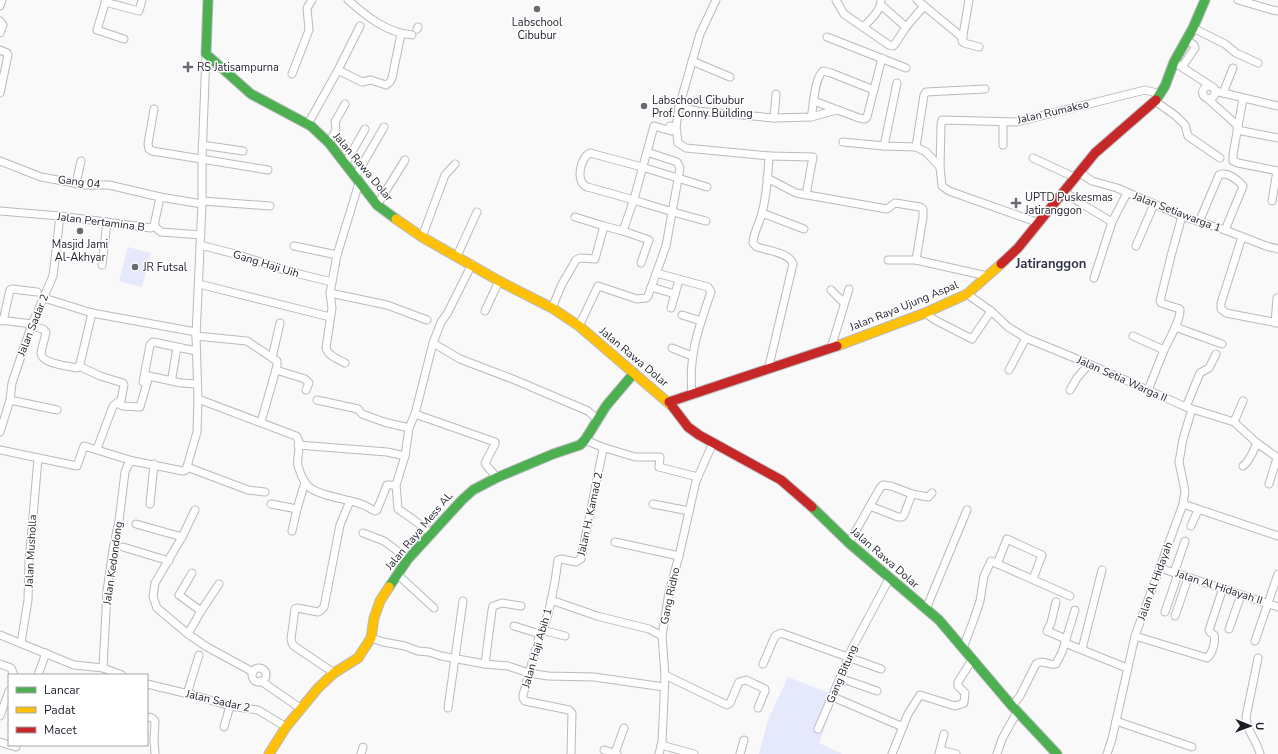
<svg xmlns="http://www.w3.org/2000/svg" width="1278" height="754" viewBox="0 0 1278 754" font-family="'Nunito Sans',sans-serif">
<style>
.green{fill:#e6e8fb}
.lines{fill:none;stroke-linecap:round;stroke-linejoin:round}
.street-casing{stroke:#b9babf;stroke-width:9}
.fast-casing{stroke:#b9babf;stroke-width:11}
.slow-casing{stroke:#b9babf;stroke-width:11}
.jam-casing{stroke:#b9babf;stroke-width:11}
.street{stroke:#fefefe;stroke-width:7}
.fast{stroke:#4caf50;stroke-width:9}
.slow{stroke:#ffc107;stroke-width:9}
.jam{stroke:#c62828;stroke-width:9}
.poi-dot{fill:#6a6b72;stroke:#fff;stroke-width:1.5}
.labels{text-anchor:middle;dominant-baseline:central;stroke-width:3;stroke-linejoin:round;paint-order:stroke}
.poi-label{font-size:11px;fill:#1d1e2a;stroke:#fff;text-anchor:start}
.street-label{font-size:11px;fill:#1d1e2a;stroke:#fff}
.quarter-label{font-size:13px;font-weight:bold;fill:#32344c;stroke:#fff}
</style>
<rect width="100%" height="100%" fill="#f9f9f9"/>
<g class="green">
<path d="M128,247L151,253L142,287L119,281Z"/>
<path d="M788,677L836,696L819,743L842,754H759L768,720Z"/>
</g>
<g class="lines">
<g class="street-casing">
<g id="street">
<path d="M106,0L97,30L124,39"/>
<path d="M348,0C366,16 387,33 412,35"/>
<path d="M716,0L700,34L679,107L676,127L678,143L686,148L769,156C768,174 767,195 762,213C760,223 753,233 753,243L757,247C767,250 790,253 793,264L768,370"/>
<path d="M836,0L844,14L889,45L893,46L895,44L906,27"/>
<path d="M917,0L963,38"/>
<path d="M969,0L962,41L964,43L979,47"/>
<path d="M1238,0L1272,10L1278,11"/>
<path d="M105,2L139,11L142,0"/>
<path d="M881,5L906,27L924,6"/>
<path d="M0,6L2,0"/>
<path d="M0,21L3,25L0,33"/>
<path d="M863,27C870,20 881,11 881,0"/>
<path d="M1193,28L1225,44L1236,53L1258,63"/>
<path d="M417,29L418,27"/>
<path d="M827,37L906,68"/>
<path d="M0,50L7,53L8,55L0,93"/>
<path d="M692,61L730,77"/>
<path d="M1174,62L1214,88C1217,94 1214,98 1208,99"/>
<path d="M1182,67L1195,48L1194,45L1187,40"/>
<path d="M338,70L362,82L371,80L386,85L390,82L392,78L401,34"/>
<path d="M292,74L309,30L307,8L312,0"/>
<path d="M1210,86C1201,87 1200,96 1208,99L1238,126L1233,155V161L1238,163L1278,171"/>
<path d="M1215,91L1278,106"/>
<path d="M1223,93L1233,68"/>
<path d="M814,101L859,118L865,119L867,117L882,58"/>
<path d="M1155,101L1176,116L1185,125L1188,136L1220,158"/>
<path d="M679,107L697,111L774,118L811,117L837,110"/>
<path d="M154,109L148,144L149,149L152,151L268,170"/>
<path d="M811,117C814,105 814,79 823,71L831,73L874,90"/>
<path d="M774,118L776,94"/>
<path d="M308,124L338,70L360,26"/>
<path d="M1238,126L1243,99"/>
<path d="M1237,130L1278,138"/>
<path d="M843,142L884,146L916,147L926,152L940,167"/>
<path d="M329,143L336,130L335,122L345,104"/>
<path d="M202,145L243,151"/>
<path d="M1003,145V122"/>
<path d="M884,146L897,83"/>
<path d="M916,147L924,95L926,92L985,89"/>
<path d="M769,156L813,157L806,195"/>
<path d="M1033,158L1074,177"/>
<path d="M0,161L41,177L85,185H109L160,197"/>
<path d="M345,164L365,129"/>
<path d="M1079,172L1092,181L1117,188L1182,216L1225,230L1266,246L1278,249"/>
<path d="M355,177L384,127"/>
<path d="M767,178L796,193L887,209L895,203L920,207L923,209V217L916,260L987,276"/>
<path d="M76,184L81,161"/>
<path d="M1065,192L1082,204L1112,222"/>
<path d="M202,201L270,206"/>
<path d="M1272,201L1277,171"/>
<path d="M377,205L405,160"/>
<path d="M0,211L60,216L151,228L154,226L160,197L202,204"/>
<path d="M762,213L804,229"/>
<path d="M575,217L604,226"/>
<path d="M706,221C666,211 627,197 587,187C575,182 580,158 590,153L642,167L707,187"/>
<path d="M1199,222L1219,175C1227,171 1238,180 1243,186L1242,189L1225,230"/>
<path d="M1039,223L949,191L942,186L940,167L941,125L942,120L1017,122L1145,90L1161,94"/>
<path d="M154,226L161,232L201,235"/>
<path d="M623,231L649,240L641,263"/>
<path d="M422,237L445,175L455,164"/>
<path d="M1242,237L1221,303V309L1226,313L1278,323"/>
<path d="M200,245L239,255L287,271L332,282"/>
<path d="M294,246L337,255"/>
<path d="M1136,246L1154,204"/>
<path d="M457,256L477,212"/>
<path d="M888,260H916"/>
<path d="M102,265L107,222"/>
<path d="M656,273L708,287L711,292C699,327 688,355 692,394"/>
<path d="M1094,278L1112,222L1127,193"/>
<path d="M199,284L330,317"/>
<path d="M651,287L675,294L679,280"/>
<path d="M831,290L844,303"/>
<path d="M330,293L387,305L427,320"/>
<path d="M967,294L991,311L1008,327L1026,338L1089,364L1186,407L1234,422L1257,443L1278,458"/>
<path d="M44,298L92,313L196,332"/>
<path d="M552,308L562,284L576,260L580,258L595,259L604,226L623,231L634,199L654,126L671,131L670,126L676,127"/>
<path d="M671,308L675,294"/>
<path d="M485,311L499,281"/>
<path d="M925,313L935,320L972,339L991,311"/>
<path d="M682,315L701,321"/>
<path d="M0,320L32,324"/>
<path d="M3,321L10,290L12,289L37,292"/>
<path d="M1275,323L1277,298"/>
<path d="M31,326L43,329L46,332C45,338 42,347 41,353C41,364 69,366 77,368L80,364L92,313"/>
<path d="M579,326L598,286L637,299L646,298L648,296L666,246L680,168L677,162L647,152"/>
<path d="M1175,327L1222,344"/>
<path d="M196,336L247,341L277,361V366L261,422"/>
<path d="M1133,336L1164,350L1148,390"/>
<path d="M433,343L460,359L515,380L588,411L598,420"/>
<path d="M672,348L692,356"/>
<path d="M831,348L849,289"/>
<path d="M1164,350C1169,340 1181,319 1180,309L1161,303L1160,301L1171,256L1182,216"/>
<path d="M272,358L280,323"/>
<path d="M345,363C338,359 328,356 326,348L332,308L330,293L337,255L359,183"/>
<path d="M79,366L100,376L123,383L124,385L121,400L113,406L97,449"/>
<path d="M276,370L305,379L309,383L306,390"/>
<path d="M1009,370L1026,338"/>
<path d="M172,377L177,348"/>
<path d="M143,382L150,345L153,342L196,351"/>
<path d="M1070,390L1077,378L1089,364"/>
<path d="M198,399L296,436C303,443 296,457 298,466C300,472 303,482 308,486C316,495 346,499 358,503C363,504 369,508 375,511L377,510L387,485H396"/>
<path d="M10,400L57,410"/>
<path d="M317,400L358,409L362,414L384,422L409,428"/>
<path d="M117,403L123,406L140,407L149,376L181,383L197,384"/>
<path d="M1186,407L1200,373L1209,368L1216,354"/>
<path d="M415,414L495,442V444L485,463C488,469 494,472 496,478"/>
<path d="M1234,422L1243,401"/>
<path d="M0,432L10,400L12,383L32,324L53,276L60,216"/>
<path d="M298,445L387,452L405,456"/>
<path d="M602,447L635,457H660L659,467L698,477"/>
<path d="M0,450L77,466L84,446L133,461L183,471L186,470L197,432L198,399L196,336L202,204V159L206,54"/>
<path d="M1243,466C1250,461 1253,451 1257,443"/>
<path d="M187,467L248,490L265,492"/>
<path d="M1269,484L1277,458"/>
<path d="M150,504L154,464"/>
<path d="M271,504L297,509"/>
<path d="M653,504L689,511"/>
<path d="M1183,504L1278,536"/>
<path d="M870,506L898,517H902L904,515L912,494"/>
<path d="M136,524L182,537L155,583L153,597L157,608L188,634L207,647L253,672"/>
<path d="M1191,526L1198,510"/>
<path d="M292,531L297,509L305,482"/>
<path d="M363,533L384,541L408,559"/>
<path d="M432,534L414,520L398,509L396,485L405,456L409,428L415,414L433,343L441,322L447,314L472,264"/>
<path d="M182,537L195,510"/>
<path d="M615,542L679,556"/>
<path d="M849,543L880,488L883,485L891,486L912,494L928,497L932,493"/>
<path d="M123,547L169,561"/>
<path d="M997,564L1007,539L1042,555L1033,579"/>
<path d="M1160,568L1278,607"/>
<path d="M192,573L179,595L201,611"/>
<path d="M1174,573L1185,541"/>
<path d="M397,574L434,608"/>
<path d="M551,600L597,616L649,629L662,636"/>
<path d="M1056,602L1051,623L1047,631L1066,639"/>
<path d="M926,609L967,510"/>
<path d="M1165,612L1178,574"/>
<path d="M1175,616L1188,578"/>
<path d="M514,626L540,634"/>
<path d="M1229,629L1241,595"/>
<path d="M542,630L565,636"/>
<path d="M188,634L201,611L219,584"/>
<path d="M0,635L74,665L103,668L122,675"/>
<path d="M1135,636L1207,658C1212,654 1216,642 1214,635L1210,632L1209,630L1223,588"/>
<path d="M371,638L383,642L405,646L418,651L429,652L441,656L485,664L508,666L529,673L548,676L594,677L664,687"/>
<path d="M1255,641L1278,574"/>
<path d="M21,643L28,600L29,562L38,459"/>
<path d="M1065,643L1127,668"/>
<path d="M963,648L974,619L980,601L984,576L991,561L1070,596"/>
<path d="M1082,649L1102,570"/>
<path d="M1258,658L1246,717C1246,731 1257,740 1260,754"/>
<path d="M0,664L11,668L14,675"/>
<path d="M485,664L492,610L493,606L502,603L521,606"/>
<path d="M763,664L775,636L781,633L881,669"/>
<path d="M103,668L107,591L113,549L119,521L125,472C127,467 128,463 133,461"/>
<circle cx="259" cy="675" r="7"/>
<path d="M334,673L294,646L292,643L291,639L295,609L297,608L318,612L321,610L324,607L340,525L350,501"/>
<path d="M38,675L46,653"/>
<path d="M665,675L727,705L730,703L739,682L746,680L765,689V691L758,708"/>
<path d="M840,678L877,691"/>
<path d="M261,681L300,708"/>
<path d="M147,684L197,696L230,706L258,710L286,727"/>
<path d="M187,694L199,655"/>
<path d="M833,697L903,727"/>
<path d="M1012,706L1020,696L1036,664C1043,659 1049,666 1056,664L1062,652L1075,610"/>
<path d="M448,708L463,601"/>
<path d="M0,716L9,691"/>
<path d="M147,717L152,718L155,721L154,739L155,754"/>
<path d="M1116,721L1192,747"/>
<path d="M224,727L230,706"/>
<path d="M818,729L844,669L848,656L890,577"/>
<path d="M0,742L9,745"/>
<path d="M10,745L16,747"/>
<path d="M661,745L694,754"/>
<path d="M604,750L617,754"/>
<path d="M940,750L956,754"/>
<path d="M615,753L624,728"/>
<path d="M361,754L363,747"/>
<path d="M571,754L572,713L569,710L525,701L523,698V695L540,634C549,621 556,577 558,560L561,559L576,562L581,559L603,449L602,447L585,440"/>
<path d="M659,754L662,742L665,675L662,636L669,592L679,556L696,481L713,443"/>
<path d="M740,754L744,740"/>
<path d="M892,754L908,714L920,695L955,706L964,703L965,693L958,686V682L972,660"/>
<path d="M939,754L944,734"/>
<path d="M997,754L1002,739L1017,712"/>
<path d="M1107,754L1112,739L1135,636L1183,504L1185,491L1179,462L1183,439L1192,409"/>
</g>
</g>
<g class="fast-casing">
<g id="fast">
<path d="M208,0L206,54L251,94L311,126L329,143L377,205L396,219"/>
<path d="M1156,100L1165,86L1174,62L1193,28L1205,0"/>
<path d="M812,507L849,543L939,620L1012,706L1057,754"/>
<path d="M389,587L408,559L462,500L473,490L496,478L553,454L580,445L585,440L606,406L634,373"/>
</g>
</g>
<g class="slow-casing">
<g id="slow">
<path d="M396,219L422,237L499,281L552,308L579,326L672,406"/>
<path d="M837,346L925,313L967,294L1001,264"/>
<path d="M269,754L286,727L318,688L334,673L358,658L371,638L374,618L380,601L389,587"/>
</g>
</g>
<g class="jam-casing">
<g id="jam">
<path d="M1001,264L1018,248L1095,153L1156,100"/>
<path d="M669,402L837,346"/>
<path d="M672,406L688,427L699,435L781,480L812,507"/>
</g>
</g>
<use href="#street" class="street"/>
<use href="#fast" class="fast"/>
<use href="#slow" class="slow"/>
<use href="#jam" class="jam"/>
</g>
<g class="poi-dot">
<circle cx="537" cy="9" r="4"/>
<path d="M186 61h4v4h4v4h-4v4h-4v-4h-4v-4h4z"/>
<circle cx="644" cy="106" r="4"/>
<path d="M1014 197h4v4h4v4h-4v4h-4v-4h-4v-4h4z"/>
<circle cx="80" cy="231" r="4"/>
<circle cx="135" cy="267" r="4"/>
</g>
<g class="labels">
<g class="poi-label">
<text x="537" y="22" text-anchor="middle">Labschool<tspan x="537" dy="13">Cibubur</tspan></text>
<text x="197" y="67">RS Jatisampurna</text>
<text x="652" y="100">Labschool Cibubur<tspan x="652" dy="13">Prof. Conny Building</tspan></text>
<text x="1025" y="197">UPTD Puskesmas<tspan x="1025" dy="13">Jatiranggon</tspan></text>
<text x="80" y="244" text-anchor="middle">Masjid Jami<tspan x="80" dy="13">Al-Akhyar</tspan></text>
<text x="143" y="267">JR Futsal</text>
</g>
<g class="street-label">
<text transform="translate(1053 112) rotate(-13)">Jalan Rumakso</text>
<text transform="translate(363 167) rotate(50)">Jalan Rawa Dolar</text>
<text transform="translate(79 182) rotate(7)">Gang 04</text>
<text transform="translate(1177 212) rotate(21)">Jalan Setiawarga 1</text>
<text transform="translate(101 222) rotate(7)">Jalan Pertamina B</text>
<text transform="translate(266 264) rotate(17)">Gang Haji Uih</text>
<text transform="translate(904 306) rotate(-22)">Jalan Raya Ujung Aspal</text>
<text transform="translate(33 325) rotate(-68)">Jalan Sadar 2</text>
<text transform="translate(634 357) rotate(40)">Jalan Rawa Dolar</text>
<text transform="translate(1122 379) rotate(24)">Jalan Setia Warga II</text>
<text transform="translate(590 514) rotate(-78)">Jalan H. Kamad 2</text>
<text transform="translate(419 531) rotate(-50)">Jalan Raya Mess AL</text>
<text transform="translate(31 551) rotate(-87)">Jalan Musholla</text>
<text transform="translate(885 558) rotate(41)">Jalan Rawa Dolar</text>
<text transform="translate(113 563) rotate(-82)">Jalan Kedondong</text>
<text transform="translate(1155 581) rotate(-70)">Jalan Al Hidayah</text>
<text transform="translate(1219 587) rotate(18)">Jalan Al Hidayah II</text>
<text transform="translate(670 596) rotate(-78)">Gang Ridho</text>
<text transform="translate(537 648) rotate(-74)">Jalan Haji Abih 1</text>
<text transform="translate(842 674) rotate(-67)">Gang Bitung</text>
<text transform="translate(218 701) rotate(13)">Jalan Sadar 2</text>
</g>
<g class="quarter-label">
<text x="1051" y="264">Jatiranggon</text>
</g>
</g>
<rect x="8" y="674" width="140" height="72" fill="#ffffff" stroke="#a5a5aa"/>
<rect x="16" y="687" width="20" height="6" fill="#4caf50" stroke="#a5a5aa"/>
<text x="44" y="694" font-size="12" fill="#1d1e2a">Lancar</text>
<rect x="16" y="707" width="20" height="6" fill="#ffc107" stroke="#a5a5aa"/>
<text x="44" y="714" font-size="12" fill="#1d1e2a">Padat</text>
<rect x="16" y="727" width="20" height="6" fill="#c62828" stroke="#a5a5aa"/>
<text x="44" y="734" font-size="12" fill="#1d1e2a">Macet</text>
<g transform="translate(1250 726) rotate(91)" stroke="#ffffff" stroke-width="3" paint-order="stroke">
<path d="M0-3L7 15L0 10L-7 15Z" fill="#1d1e2a"/>
<text y="-6" font-size="11" font-weight="bold" text-anchor="middle" fill="#1d1e2a">U</text>
</g>
</svg>
